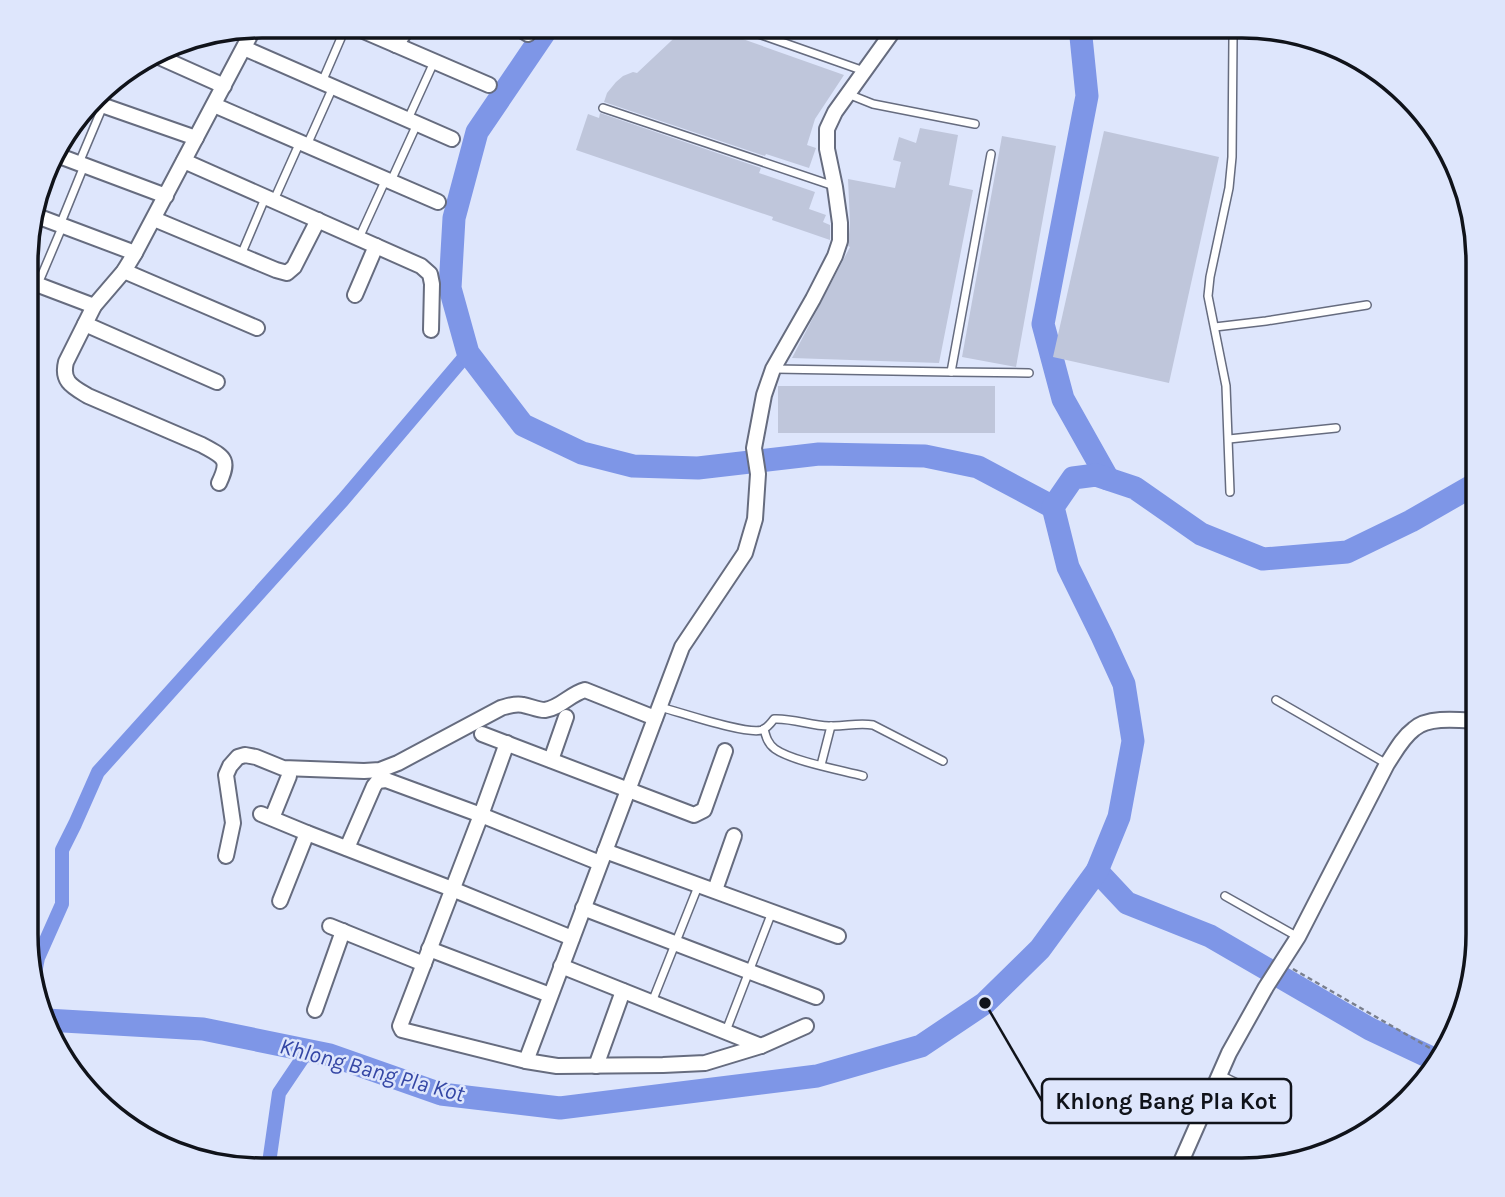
<svg xmlns="http://www.w3.org/2000/svg" width="1505" height="1197" viewBox="0 0 1505 1197" font-family="Karla,sans-serif">
<style>
.lines{fill:none;stroke-linecap:round;stroke-linejoin:round}
.canal{stroke:#7e96e7;stroke-width:14}
.river{stroke:#7e96e7;stroke-width:23}
.building{fill:#bfc6db}
.service-casing{stroke:#666c7f;stroke-width:10}
.minor-casing{stroke:#666c7f;stroke-width:18}
.path{stroke:#797f8d;stroke-width:2.5;stroke-dasharray:5 3.5;stroke-linecap:butt}
.service{stroke:#fff;stroke-width:7}
.minor{stroke:#fff;stroke-width:14}
.labels{text-anchor:middle;dominant-baseline:central;stroke-width:5;stroke-linejoin:round;paint-order:stroke}
.water-label{font-size:23px;font-style:italic;fill:#3547a5;stroke:#dee6fc}
.rim{fill:none;stroke:#10131a;stroke-width:3.5}
.leader{fill:none;stroke:#10131a;stroke-width:2.5}
.callout-dot{fill:#10131a;stroke:#dee6fc;stroke-width:2.5}
.callout{fill:#dee6fc;stroke:#10131a;stroke-width:2.5}
.callout-label{font-size:23px;text-anchor:middle;font-weight:bold;fill:#10131a}
</style>
<rect width="100%" height="100%" fill="#dee6fc"/>
<g class="lines">
<g class="canal">
<path d="M34,978L38,958L62,904V850L75,824L98,772L343,500L468,353"/>
<path d="M268,1170L279,1093L308,1050"/>
</g>
<g class="river">
<path d="M549,26L477,132L454,218L450,288L468,353L523,425L582,453L633,466L698,468L819,454L925,456L978,467L1053,507"/>
<path d="M1080,27L1087,96L1043,324L1063,399L1108,479"/>
<path d="M1097,871L1127,903L1210,936L1370,1029L1438,1061"/>
<path d="M46,1020L203,1029L330,1055L441,1094L560,1108L817,1076L921,1046L985,1003L1040,949L1097,871L1119,817L1133,741L1124,684L1102,636L1068,567L1053,507L1073,478L1096,475L1135,488L1201,534L1263,559L1347,552L1411,521L1479,482"/>
</g>
</g>
<g class="building">
<path d="M687,26H706L844,75L815,119L807,145L816,148L809,168L766,154L765,156L604,102L607,93L616,82L623,76L633,72L637,73Z"/>
<path d="M600,113L761,168L759,173L815,192L809,209L826,215L823,222L830,225V240L772,220L773,217L576,150L588,114L599,118Z"/>
<path d="M920,128L958,135L949,185L973,190L939,363L792,358L850,247L848,246L850,223L848,179L895,188L901,162L893,160L899,137L916,143Z"/>
<path d="M1104,131L1219,157L1169,383L1053,357Z"/>
<path d="M1002,136L1056,146L1016,367L962,357Z"/>
<rect x="778" y="386" width="217" height="47"/>
</g>
<g class="lines">
<g class="service-casing">
<g id="service">
<path d="M736,26L864,71"/>
<path d="M322,82L341,38"/>
<path d="M848,94L873,104L975,124"/>
<path d="M603,108L834,186"/>
<path d="M408,119L434,62"/>
<path d="M307,145L333,87"/>
<path d="M79,163L103,106"/>
<path d="M391,181L417,124"/>
<path d="M274,200L300,142"/>
<path d="M60,225L84,166"/>
<path d="M359,238L386,179"/>
<path d="M241,255L266,196"/>
<path d="M38,284L63,225"/>
<path d="M1215,327L1266,321L1367,305"/>
<path d="M775,369L951,372L991,154"/>
<path d="M951,372L1029,373"/>
<path d="M1229,439L1336,428"/>
<path d="M1230,492L1226,386L1208,296L1210,277L1229,188L1232,157L1233,39L1231,27"/>
<path d="M1276,700L1387,764"/>
<path d="M660,707C680,712 746,735 762,730C767,728 771,723 774,719C793,718 811,726 829,726C845,727 857,722 873,725L943,761"/>
<path d="M764,729C766,737 768,744 775,749C792,761 840,770 863,776"/>
<path d="M821,765L831,726"/>
<path d="M1225,896L1298,937"/>
<path d="M652,1002L699,884"/>
<path d="M726,1031L772,912"/>
<path d="M1220,1075L1241,1085"/>
</g>
</g>
<g class="minor-casing">
<g id="minor">
<path d="M352,26L489,85"/>
<path d="M515,26L528,34"/>
<path d="M396,45L409,26"/>
<path d="M244,48L452,139"/>
<path d="M157,56L224,86"/>
<path d="M93,102L196,138"/>
<path d="M214,105L438,202"/>
<path d="M54,154L166,196"/>
<path d="M184,161L421,266L430,274L432,284L431,330"/>
<path d="M34,215L135,253"/>
<path d="M154,219L276,270L287,273L294,267L318,220"/>
<path d="M124,271L257,328"/>
<path d="M28,281L94,306"/>
<path d="M355,295L376,246"/>
<path d="M85,324L217,382"/>
<path d="M219,483C231,458 223,457 202,445L88,396C73,387 61,382 66,362L94,306L124,271L135,253L254,28"/>
<path d="M482,734L694,815L704,810L725,751"/>
<path d="M507,743L481,815L400,1026L402,1030L526,1061L557,1066L663,1065L705,1063L761,1046L806,1026"/>
<path d="M551,760L566,717"/>
<path d="M261,814L307,833L452,889L572,938"/>
<path d="M272,818L289,776"/>
<path d="M347,848L374,786L378,781L386,780L481,815L600,863"/>
<path d="M605,851L838,936"/>
<path d="M226,856L233,823L226,775L230,766L238,757L245,755L256,757L283,768L364,771L380,770L398,763L501,708C508,706 515,703 523,705C530,706 537,710 545,710C560,708 570,694 585,690L655,718"/>
<path d="M715,890L734,836"/>
<path d="M280,901L307,833"/>
<path d="M583,908L816,997"/>
<path d="M330,926L424,964"/>
<path d="M429,949L550,995"/>
<path d="M561,966L761,1046"/>
<path d="M315,1010L343,931"/>
<path d="M526,1061L682,647L745,553L755,519L758,474L754,448L764,395L773,369L813,299L835,256L840,241V223L835,187L827,149V129L835,112L896,27"/>
<path d="M596,1066L623,991"/>
<path d="M1177,1171L1229,1053L1266,987L1298,937L1387,764C1395,752 1402,738 1414,729C1428,716 1460,720 1478,721"/>
</g>
</g>
<g class="path">
<path d="M1293,969L1442,1055"/>
<path d="M1433,1051L1442,1037"/>
</g>
<use href="#service" class="service"/>
<use href="#minor" class="minor"/>
</g>
<g class="labels">
<g class="water-label">
<text transform="translate(372 1070) rotate(15)">Khlong Bang Pla Kot</text>
</g>
</g>
<path d="M0 0H1505V1197H0ZM262 38H1242A224 224 0 0 1 1466 262V934A224 224 0 0 1 1242 1158H262A224 224 0 0 1 38 934V262A224 224 0 0 1 262 38Z" fill="#dee6fc" fill-rule="evenodd"/>
<path class="rim" d="M262 38H1242A224 224 0 0 1 1466 262V934A224 224 0 0 1 1242 1158H262A224 224 0 0 1 38 934V262A224 224 0 0 1 262 38Z"/>
<path class="leader" d="M985 1003L1042 1101"/>
<circle class="callout-dot" cx="985" cy="1003" r="7"/>
<rect class="callout" x="1042" y="1079" width="249" height="44" rx="7"/>
<g class="callout-label">
<text x="1166" y="1109">Khlong Bang Pla Kot</text>
</g>
</svg>
